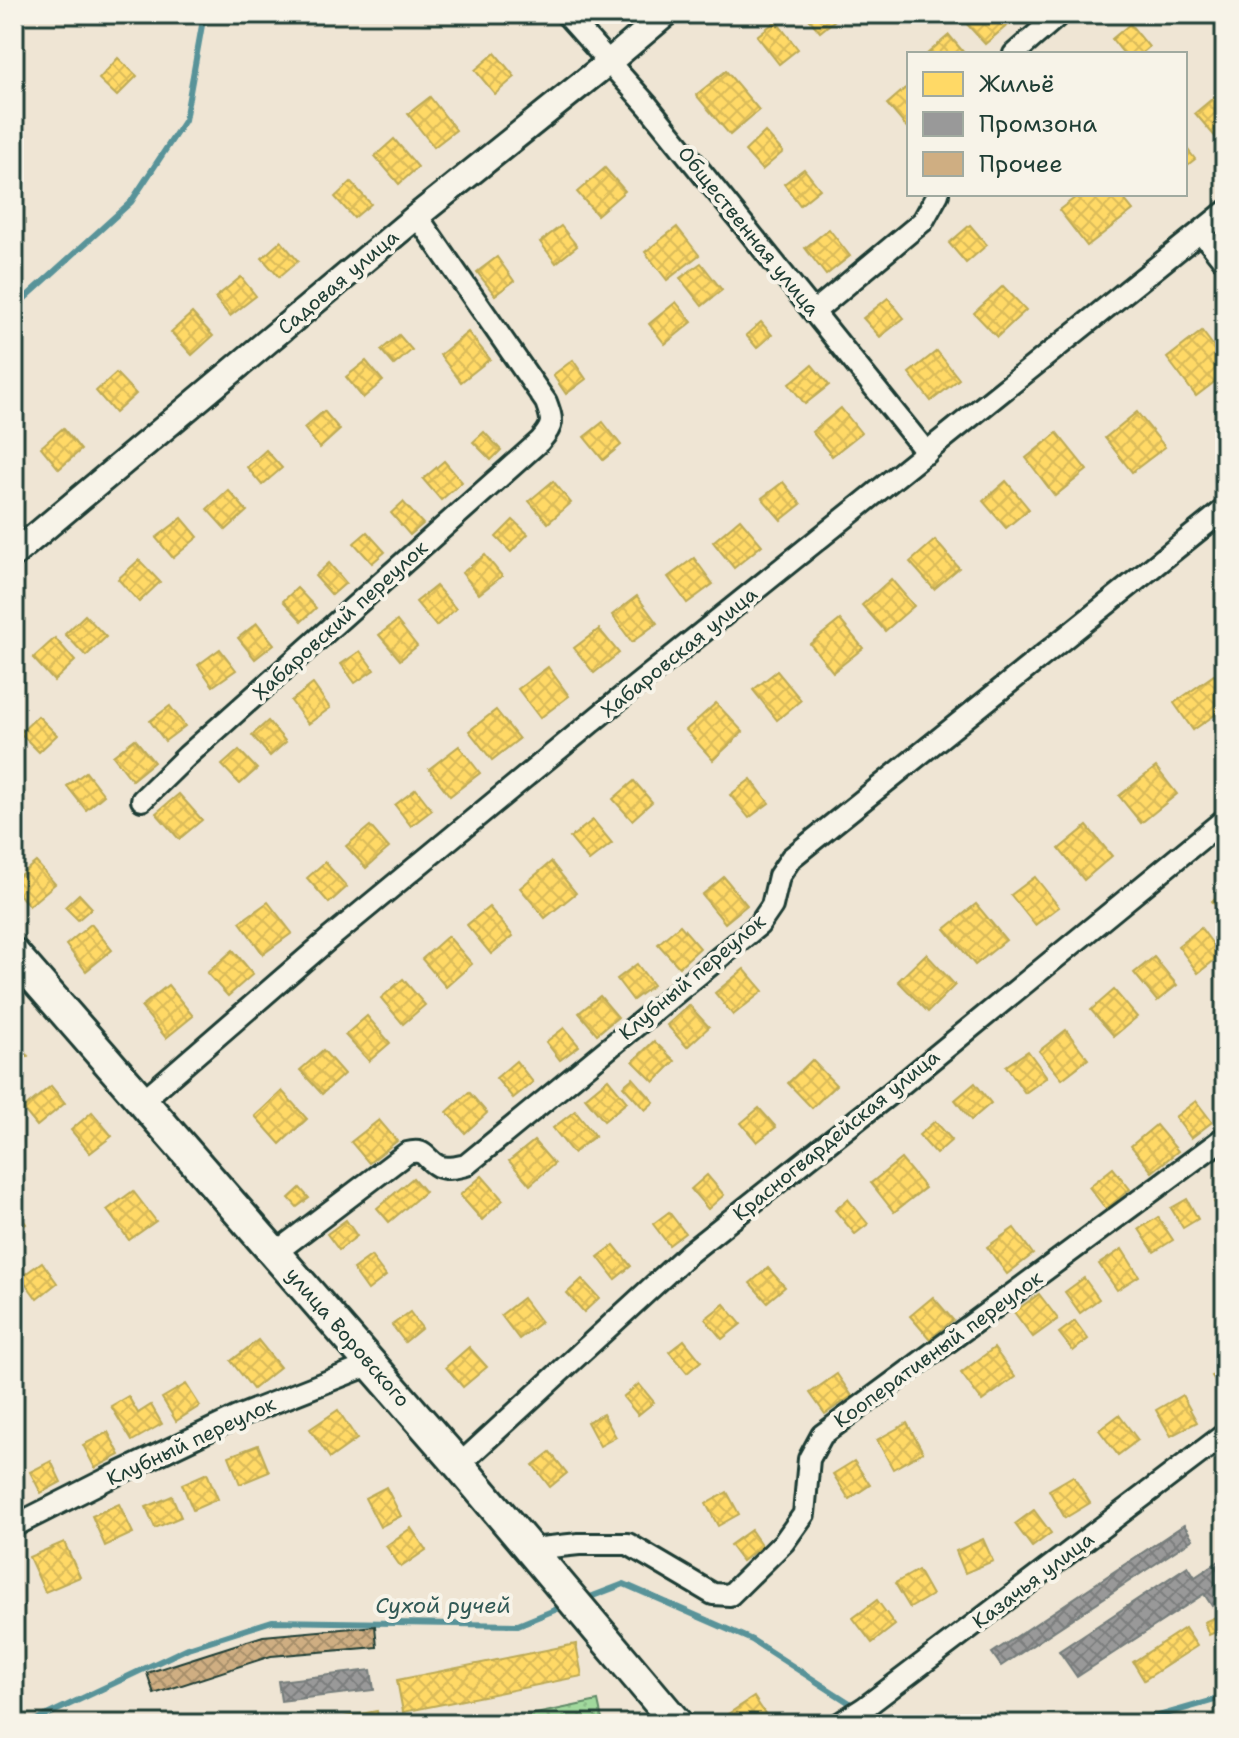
<svg xmlns="http://www.w3.org/2000/svg" width="1239" height="1738" viewBox="0 0 1239 1738" font-family="'Shantell Sans',sans-serif">
<style>
.park{fill:url(#park-dots);stroke:#608b68;stroke-width:2}
.homes{fill:url(#homes-cross-hatch);stroke:#bcaa57;stroke-width:2}
.industry{fill:url(#industry-cross-hatch);stroke:#747d7b;stroke-width:2}
.lines{fill:none;stroke-linecap:round;stroke-linejoin:round}
.stream{stroke:#599399;stroke-width:6}
.building{fill:url(#building-cross-hatch);stroke:#1f3d34;stroke-width:2}
.minor-casing{stroke:#1f3d34;stroke-width:26}
.tertiary-casing{stroke:#1f3d34;stroke-width:30}
.primary-casing{stroke:#1f3d34;stroke-width:36}
.minor{stroke:#f7f3e8;stroke-width:20}
.tertiary{stroke:#f7f3e8;stroke-width:24}
.primary{stroke:#f7f3e8;stroke-width:30}
.labels{text-anchor:middle;dominant-baseline:central;stroke-width:8;stroke-linejoin:round;paint-order:stroke}
.street-label{font-size:20px;fill:#1f3d34;stroke:#f7f3e8}
.water-label{font-size:22px;font-style:italic;fill:#325a56;stroke:#f7f3e8}
</style>
<defs>
<pattern id="park-dots" width="8" height="8" patternUnits="userSpaceOnUse" patternTransform="scale(2)"><rect width="8" height="8" fill="#a1d99d"/><path d="M2 2h.1M6 6h.1" fill="none" stroke="#8abb88" stroke-width="1.8" stroke-linecap="round"/></pattern>
<pattern id="homes-cross-hatch" width="8" height="8" patternUnits="userSpaceOnUse" patternTransform="scale(2)"><rect width="8" height="8" fill="#ffd966"/><path d="M0 0l8 8M0 8l8-8" fill="none" stroke="#dabb59"/></pattern>
<pattern id="industry-cross-hatch" width="8" height="8" patternUnits="userSpaceOnUse" patternTransform="scale(2)"><rect width="8" height="8" fill="#999"/><path d="M0 0l8 8M0 8l8-8" fill="none" stroke="#7c7e7e"/></pattern>
<pattern id="building-cross-hatch" width="8" height="8" patternUnits="userSpaceOnUse" patternTransform="scale(2)"><rect width="8" height="8" fill="#cfae82"/><path d="M0 0l8 8M0 8l8-8" fill="none" stroke="#a78f6b"/></pattern>
</defs>
<rect width="100%" height="100%" fill="#efe5d4"/>
<filter id="ink" filterUnits="userSpaceOnUse"><feTurbulence type="fractalNoise" baseFrequency=".0125" numOctaves="2"/><feDisplacementMap in="SourceGraphic" scale="16" xChannelSelector="R" yChannelSelector="G"/><feConvolveMatrix kernelMatrix="1 2 1 2 8 2 1 2 1" color-interpolation-filters="sRGB"/></filter>
<g filter="url(#ink)">
<path class="park" d="M598,1701L603,1724H527L526,1716Z"/>
<g class="homes">
<path d="M14,14H29L14,31Z"/>
<path d="M805,14H839L840,16L820,32Z"/>
<path d="M976,14H1003L1010,23L985,44L966,23Z"/>
<path d="M776,21L798,49L779,64L757,36Z"/>
<path d="M1130,24L1149,47L1141,54H1124L1112,39Z"/>
<path d="M949,35L965,54H927Z"/>
<path d="M495,53L515,77L495,94L475,70Z"/>
<path d="M118,58L137,76L117,96L99,79Z"/>
<path d="M726,71L759,110L730,135L696,95Z"/>
<path d="M909,85V130L887,104Z"/>
<path d="M1218,94L1225,102V134L1218,140L1195,113Z"/>
<path d="M430,97L456,130L434,147L408,114Z"/>
<path d="M765,132L783,152L762,170L745,151Z"/>
<path d="M394,139L418,167L399,184L375,156Z"/>
<path d="M1185,146L1195,159L1185,167Z"/>
<path d="M605,168L625,191L597,215L577,192Z"/>
<path d="M804,169L820,189L800,205L784,184Z"/>
<path d="M351,182L371,204L354,218L335,197Z"/>
<path d="M1080,194H1120L1133,210L1087,246L1059,210Z"/>
<path d="M970,225L987,245L966,263L949,243Z"/>
<path d="M561,226L577,246L556,263L540,242Z"/>
<path d="M677,227L699,255L667,280L645,252Z"/>
<path d="M829,229L850,256L826,275L805,248Z"/>
<path d="M281,241L298,261L279,277L262,258Z"/>
<path d="M497,257L514,281L495,295L477,272Z"/>
<path d="M701,263L722,290L702,306L680,278Z"/>
<path d="M241,277L256,296L230,316L215,298Z"/>
<path d="M1003,286L1026,310L997,337L974,313Z"/>
<path d="M888,298L904,318L880,337L863,318Z"/>
<path d="M676,302L692,322L665,344L649,324Z"/>
<path d="M192,313L213,336L192,355L171,332Z"/>
<path d="M761,322L772,335L757,348L746,335Z"/>
<path d="M1202,331L1225,361V374L1196,396L1167,358Z"/>
<path d="M468,332L490,359L461,382L440,355Z"/>
<path d="M399,335L412,350L394,365L381,350Z"/>
<path d="M937,351L959,379L931,401L909,373Z"/>
<path d="M573,360L586,379L566,394L553,375Z"/>
<path d="M366,361L383,381L363,398L346,377Z"/>
<path d="M812,365L829,385L805,404L789,384Z"/>
<path d="M116,373L136,394L115,413L96,391Z"/>
<path d="M841,408L861,433L832,456L812,432Z"/>
<path d="M324,411L340,430L320,448L304,428Z"/>
<path d="M1137,412L1165,447L1132,472L1105,438Z"/>
<path d="M603,422L621,445L603,460L584,437Z"/>
<path d="M63,428L81,450L59,469L41,447Z"/>
<path d="M484,432L501,450L491,460L473,442Z"/>
<path d="M1057,433L1087,470L1055,496L1026,458Z"/>
<path d="M266,450L282,468L262,485L247,467Z"/>
<path d="M444,461L462,482L441,500L423,479Z"/>
<path d="M553,481L571,503L548,523L529,501Z"/>
<path d="M1006,481L1029,509L1006,528L983,501Z"/>
<path d="M783,482L801,504L781,520L762,498Z"/>
<path d="M228,490L247,511L226,530L207,509Z"/>
<path d="M403,502L423,524L410,535L391,513Z"/>
<path d="M182,518L198,537L173,558L156,538Z"/>
<path d="M740,519L762,545L734,568L713,542Z"/>
<path d="M513,520L528,534L511,552L496,537Z"/>
<path d="M367,532L385,552L372,563L354,543Z"/>
<path d="M935,540L959,568L934,589L910,562Z"/>
<path d="M485,555L502,576L479,594L462,573Z"/>
<path d="M694,558L713,584L687,603L668,577Z"/>
<path d="M139,560L160,582L139,602L118,579Z"/>
<path d="M329,563L346,583L332,595L315,576Z"/>
<path d="M891,579L914,606L885,631L862,605Z"/>
<path d="M436,586L456,609L436,626L416,602Z"/>
<path d="M297,588L316,608L302,621L283,601Z"/>
<path d="M637,596L657,623L632,642L612,615Z"/>
<path d="M85,615L106,637L86,656L65,634Z"/>
<path d="M840,620L863,648L833,672L810,644Z"/>
<path d="M397,621L417,646L400,660L379,635Z"/>
<path d="M257,623L274,644L255,659L238,638Z"/>
<path d="M599,629L619,653L594,673L574,648Z"/>
<path d="M55,638L75,661L54,681L33,658Z"/>
<path d="M220,649L236,670L213,686L198,665Z"/>
<path d="M360,651L374,670L355,683L341,664Z"/>
<path d="M548,667L569,696L540,718L518,689Z"/>
<path d="M777,671L801,700L777,720L753,690Z"/>
<path d="M1214,675L1225,690V708L1193,730L1174,703Z"/>
<path d="M313,684L330,708L308,724L291,701Z"/>
<path d="M716,703L743,732L713,760L686,730Z"/>
<path d="M170,706L185,726L165,741L150,721Z"/>
<path d="M496,710L519,739L492,760L469,731Z"/>
<path d="M38,716L57,735L39,752L20,733Z"/>
<path d="M268,721L286,742L270,756L252,735Z"/>
<path d="M135,739L154,762L132,780L113,756Z"/>
<path d="M459,746L480,773L450,796L429,769Z"/>
<path d="M239,750L257,769L240,784L222,765Z"/>
<path d="M1156,767L1177,794L1141,823L1119,796Z"/>
<path d="M86,772L104,795L86,810L67,786Z"/>
<path d="M751,779L769,803L749,818L730,795Z"/>
<path d="M634,781L652,802L632,820L613,799Z"/>
<path d="M416,789L432,810L411,826L395,805Z"/>
<path d="M179,794L202,820L179,839L156,813Z"/>
<path d="M593,820L612,843L589,861L570,838Z"/>
<path d="M370,826L389,848L366,868L346,846Z"/>
<path d="M1087,826L1112,856L1084,880L1059,849Z"/>
<path d="M36,862L55,884L29,906L14,888V880Z"/>
<path d="M325,862L347,887L329,903L307,878Z"/>
<path d="M551,862L576,893L545,918L520,888Z"/>
<path d="M724,877L747,905L725,923L702,895Z"/>
<path d="M1035,877L1059,907L1035,925L1011,895Z"/>
<path d="M1225,889V916L1212,901Z"/>
<path d="M79,894L92,908L78,920L65,907Z"/>
<path d="M268,902L292,933L263,954L240,922Z"/>
<path d="M976,904L1006,940L975,965L945,929Z"/>
<path d="M489,907L513,936L491,954L467,925Z"/>
<path d="M91,924L112,950L86,971L66,945Z"/>
<path d="M680,925L700,948L679,967L658,944Z"/>
<path d="M1201,928L1221,955L1198,973L1178,946Z"/>
<path d="M448,936L472,964L446,987L422,959Z"/>
<path d="M233,950L253,974L228,996L207,973Z"/>
<path d="M926,954L955,985L928,1012L898,981Z"/>
<path d="M1154,957L1177,985L1157,1001L1134,973Z"/>
<path d="M637,964L653,985L633,1000L617,979Z"/>
<path d="M744,969L763,991L733,1015L715,993Z"/>
<path d="M403,979L425,1005L403,1024L381,998Z"/>
<path d="M168,985L193,1016L166,1038L141,1007Z"/>
<path d="M1114,990L1137,1017L1114,1036L1091,1010Z"/>
<path d="M600,996L618,1017L597,1034L579,1013Z"/>
<path d="M689,1005L709,1027L687,1047L667,1025Z"/>
<path d="M367,1016L390,1043L369,1061L345,1035Z"/>
<path d="M564,1028L579,1046L560,1060L546,1042Z"/>
<path d="M1066,1030L1088,1059L1062,1079L1039,1051Z"/>
<path d="M14,1041L28,1056L14,1068Z"/>
<path d="M654,1041L675,1061L654,1082L633,1061Z"/>
<path d="M323,1050L344,1074L322,1094L300,1070Z"/>
<path d="M1028,1051L1047,1077L1025,1093L1006,1066Z"/>
<path d="M812,1060L836,1085L812,1108L788,1083Z"/>
<path d="M516,1061L533,1082L513,1098L496,1078Z"/>
<path d="M633,1078L654,1102L645,1110L623,1086Z"/>
<path d="M608,1079L627,1102L604,1121L585,1098Z"/>
<path d="M975,1083L991,1103L971,1120L955,1100Z"/>
<path d="M51,1086L65,1103L37,1126L23,1109Z"/>
<path d="M282,1091L307,1119L280,1144L255,1116Z"/>
<path d="M469,1092L487,1113L465,1133L447,1112Z"/>
<path d="M1196,1101L1212,1122L1191,1138L1175,1117Z"/>
<path d="M759,1108L776,1127L757,1142L741,1123Z"/>
<path d="M575,1111L595,1136L573,1153L553,1128Z"/>
<path d="M92,1112L112,1136L90,1153L71,1130Z"/>
<path d="M379,1120L397,1141L369,1163L351,1142Z"/>
<path d="M935,1121L952,1140L936,1154L919,1135Z"/>
<path d="M1156,1125L1178,1151L1152,1172L1131,1146Z"/>
<path d="M534,1141L554,1164L530,1185L509,1161Z"/>
<path d="M901,1159L925,1188L894,1212L871,1183Z"/>
<path d="M1113,1168L1130,1189L1106,1209L1089,1187Z"/>
<path d="M707,1175L724,1195L708,1209L691,1189Z"/>
<path d="M482,1176L503,1200L482,1220L460,1195Z"/>
<path d="M413,1178L425,1192L389,1222L377,1208Z"/>
<path d="M300,1188L309,1198L297,1207L289,1198Z"/>
<path d="M133,1191L156,1221L129,1240L107,1210Z"/>
<path d="M1225,1195V1219L1214,1202Z"/>
<path d="M848,1199L868,1224L855,1234L835,1210Z"/>
<path d="M1187,1199L1198,1219L1183,1228L1171,1208Z"/>
<path d="M14,1206L26,1224L14,1232Z"/>
<path d="M669,1212L685,1233L669,1245L653,1224Z"/>
<path d="M1158,1217L1173,1240L1154,1252L1139,1229Z"/>
<path d="M346,1220L357,1236L339,1250L327,1234Z"/>
<path d="M1014,1228L1033,1254L1007,1274L987,1247Z"/>
<path d="M614,1245L631,1266L615,1279L598,1257Z"/>
<path d="M1122,1249L1139,1276L1117,1290L1099,1264Z"/>
<path d="M371,1256L386,1276L368,1290L353,1269Z"/>
<path d="M42,1262L57,1283L37,1299L21,1277Z"/>
<path d="M768,1268L785,1287L767,1302L750,1283Z"/>
<path d="M1084,1278L1099,1299L1080,1313L1065,1292Z"/>
<path d="M582,1279L599,1298L584,1312L567,1293Z"/>
<path d="M1039,1294L1058,1319L1033,1337L1014,1312Z"/>
<path d="M933,1297L953,1320L930,1339L910,1316Z"/>
<path d="M523,1298L541,1322L519,1339L501,1315Z"/>
<path d="M724,1304L741,1324L722,1339L705,1319Z"/>
<path d="M410,1312L422,1328L405,1342L392,1325Z"/>
<path d="M1075,1321L1088,1339L1073,1351L1059,1333Z"/>
<path d="M258,1340L280,1367L253,1389L231,1361Z"/>
<path d="M684,1340L701,1361L687,1373L669,1352Z"/>
<path d="M469,1347L487,1367L463,1387L446,1367Z"/>
<path d="M994,1348L1015,1377L982,1401L961,1373Z"/>
<path d="M1225,1366V1394L1212,1376Z"/>
<path d="M837,1374L852,1396L825,1414L810,1393Z"/>
<path d="M186,1384L200,1406L176,1421L162,1398Z"/>
<path d="M639,1384L654,1402L638,1415L623,1397Z"/>
<path d="M1182,1395L1197,1422L1171,1436L1156,1410Z"/>
<path d="M128,1396L138,1413L151,1405L162,1424L132,1441L111,1406Z"/>
<path d="M338,1410L357,1439L330,1458L310,1429Z"/>
<path d="M603,1414L616,1437L600,1446L587,1422Z"/>
<path d="M1119,1415L1138,1440L1118,1455L1099,1430Z"/>
<path d="M907,1423L923,1452L893,1469L877,1440Z"/>
<path d="M108,1432L120,1455L95,1468L83,1445Z"/>
<path d="M258,1445L269,1472L240,1484L229,1456Z"/>
<path d="M550,1452L567,1473L550,1487L533,1465Z"/>
<path d="M51,1461L61,1482L41,1493L30,1472Z"/>
<path d="M854,1461L870,1485L849,1499L833,1474Z"/>
<path d="M207,1473L218,1499L193,1510L182,1484Z"/>
<path d="M1073,1476L1090,1503L1065,1518L1049,1490Z"/>
<path d="M386,1487L401,1516L380,1527L365,1498Z"/>
<path d="M727,1492L739,1514L718,1526L706,1504Z"/>
<path d="M172,1496L181,1517L155,1528L146,1507Z"/>
<path d="M119,1504L133,1533L105,1546L92,1516Z"/>
<path d="M1034,1510L1051,1533L1032,1547L1015,1524Z"/>
<path d="M411,1528L426,1550L401,1567L386,1546Z"/>
<path d="M751,1530L762,1546L742,1561L730,1545Z"/>
<path d="M983,1539L993,1561L965,1573L956,1551Z"/>
<path d="M64,1542L80,1577L45,1592L29,1557Z"/>
<path d="M918,1570L932,1595L910,1608L895,1583Z"/>
<path d="M877,1600L895,1625L872,1643L853,1618Z"/>
<path d="M1225,1613V1628L1209,1635L1204,1622Z"/>
<path d="M1185,1628L1197,1646L1144,1680L1133,1662Z"/>
<path d="M576,1644L582,1676L403,1712L397,1680Z"/>
<path d="M754,1697L772,1724H735L728,1714Z"/>
<path d="M377,1711L380,1724H347L345,1717Z"/>
</g>
<g class="industry">
<path d="M1184,1525L1193,1539L1001,1666L992,1653Z"/>
<path d="M1225,1557V1597L1212,1606L1204,1594L1077,1677L1059,1651L1188,1566L1195,1577Z"/>
<path d="M371,1670L374,1690L281,1701L278,1681Z"/>
</g>
<g class="lines">
<g class="stream">
<path d="M14,308L131,202L185,120L204,14"/>
<path d="M585,1599L624,1584L752,1640L856,1707"/>
<path d="M865,1713L882,1724"/>
<path d="M28,1724L188,1648L272,1621L518,1625L567,1605"/>
<path d="M1131,1724L1225,1697"/>
</g>
</g>
<path class="building" d="M375,1626L377,1647L271,1656L154,1694L147,1673L263,1636Z"/>
<g class="lines">
<g class="minor-casing">
<g id="minor">
<path d="M566,14L648,106L927,453"/>
<path d="M1014,54L1060,14"/>
<path d="M1201,232L1225,262"/>
<path d="M815,311L923,221L938,194"/>
<path d="M142,800L187,756L540,441C554,425 553,421 546,402L417,216"/>
<path d="M141,1102L330,938L622,697L1225,212"/>
<path d="M275,1253L407,1153C427,1148 424,1159 438,1166C447,1170 457,1167 466,1165L759,925L772,906L779,876L791,858L1225,509"/>
<path d="M459,1465L689,1253L892,1092L1225,819"/>
<path d="M14,1526L107,1479L237,1417L372,1364"/>
<path d="M531,1549L579,1544H628L713,1594L730,1595L784,1542L804,1514L809,1459L822,1435L1225,1137"/>
<path d="M839,1724L864,1708L1225,1434"/>
</g>
</g>
<g class="tertiary-casing">
<path id="tertiary" d="M14,554L417,216L609,62L666,14"/>
</g>
<g class="primary-casing">
<path id="primary" d="M14,954L459,1465L677,1724"/>
</g>
<use href="#minor" class="minor"/>
<use href="#tertiary" class="tertiary"/>
<use href="#primary" class="primary"/>
</g>
</g>
<g class="labels">
<g class="street-label">
<text transform="translate(749 231) rotate(51)">Общественная улица</text>
<text transform="translate(338 282) rotate(-40)">Садовая улица</text>
<text transform="translate(340 620) rotate(-42)">Хабаровский переулок</text>
<text transform="translate(679 652) rotate(-39)">Хабаровская улица</text>
<text transform="translate(692 977) rotate(-40)">Клубный переулок</text>
<text transform="translate(836 1135) rotate(-39)">Красногвардейская улица</text>
<text transform="translate(348 1337) rotate(49)">улица Воровского</text>
<text transform="translate(938 1349) rotate(-36)">Кооперативный переулок</text>
<text transform="translate(191 1441) rotate(-25)">Клубный переулок</text>
<text transform="translate(1033 1580) rotate(-37)">Казачья улица</text>
</g>
<g class="water-label">
<text x="443" y="1605">Сухой ручей</text>
</g>
</g>
<rect width="1239" height="1738" fill="none" stroke="#f7f3e8" stroke-width="48"/>
<rect x="24" y="24" width="1191" height="1690" fill="none" stroke="#1f3d34" stroke-width="3" filter="url(#ink)"/>
<rect x="907" y="52" width="280" height="144" fill="#f7f3e8" stroke="#a1aaa0" stroke-width="2"/>
<rect x="923" y="72" width="40" height="24" fill="#ffd966" stroke="#a1aaa0" stroke-width="2"/>
<text x="979" y="92" font-size="24" fill="#1f3d34">Жильё</text>
<rect x="923" y="112" width="40" height="24" fill="#999999" stroke="#a1aaa0" stroke-width="2"/>
<text x="979" y="132" font-size="24" fill="#1f3d34">Промзона</text>
<rect x="923" y="152" width="40" height="24" fill="#cfae82" stroke="#a1aaa0" stroke-width="2"/>
<text x="979" y="172" font-size="24" fill="#1f3d34">Прочее</text>
</svg>
